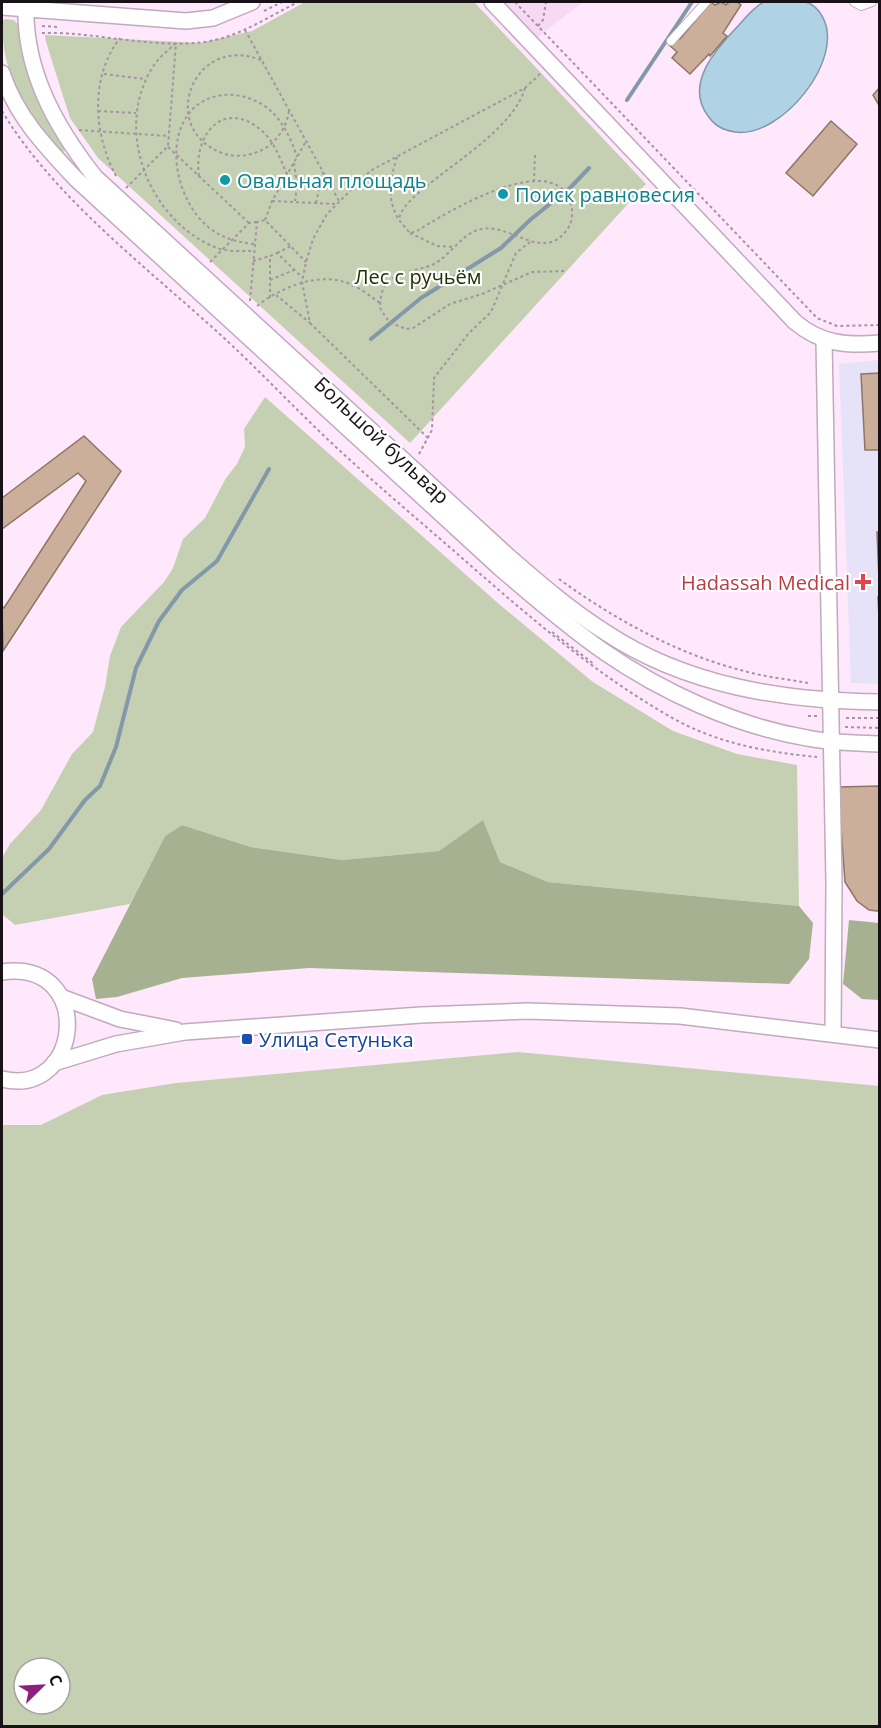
<svg xmlns="http://www.w3.org/2000/svg" width="881" height="1728" viewBox="0 0 881 1728" font-family="'Open Sans',sans-serif">
<style>
.built{fill:#f7d9f4}
.medical{fill:#e6e3f9}
.green{fill:#c4d0b1;fill-rule:evenodd}
.forest{fill:#a6b192}
.water{fill:#b0d2e5;stroke:#8398a8;stroke-width:1.5}
.lines{fill:none;stroke-linecap:round;stroke-linejoin:round}
.stream{stroke:#8398a8;stroke-width:4}
.building{fill:#ccaf9a;stroke:#8d7665;stroke-width:1.5}
.service-casing{stroke:#c0aabe;stroke-width:10}
.minor-casing{stroke:#c0aabe;stroke-width:18}
.path{stroke:#a493a2;stroke-width:2;stroke-dasharray:3 3;stroke-linecap:butt}
.service{stroke:#fff;stroke-width:8}
.minor{stroke:#fff;stroke-width:15}
.culture-dot{fill:#0f9aa8;stroke:#fff;stroke-width:2}
.health-dot{fill:#e0444e;stroke:#fff;stroke-width:2}
.transit-dot{fill:#1a4fb4;stroke:#fff;stroke-width:2}
.labels{text-anchor:middle;dominant-baseline:central;stroke-width:4.5;stroke-linejoin:round;paint-order:stroke}
.culture-label{font-size:20px;fill:#0d838f;stroke:#fff;text-anchor:start}
.park-label{font-size:20px;fill:#233000;stroke:#fff}
.street-label{font-size:20px;fill:#191118;stroke:#fff}
.health-label{font-size:20px;fill:#be3a42;stroke:#fff;text-anchor:end}
.transit-label{font-size:20px;fill:#164399;stroke:#fff;text-anchor:start}
</style>
<rect width="100%" height="100%" fill="#ffe7fc"/>
<path class="built" d="M500,2H583L535,39Z"/>
<path class="medical" d="M879,360V684L851,683L839,364Z"/>
<g class="green">
<path d="M305,2H474L646,184L410,443L98,158L70,118L46,42L45,35L200,43L252,31Z"/>
<path d="M5,19L14,20L18,25L26,69L36,97L65,150L63,152C25,114 2,76 2,21Z"/>
<path d="M265,397L499,604L593,682L673,731L737,754L797,765L799,906L548,882L500,862L483,821L439,851L342,860L251,847L182,825L165,836L130,904L15,925L2,914V858L10,844L41,810L72,754L93,732L105,687L110,656L121,627L164,582L173,568L183,539L205,518L226,478L237,464L245,447L244,429Z"/>
<path d="M518,1052L879,1086V1726H2V1125H41L102,1095L176,1083ZM24,1668H60V1704H24Z"/>
</g>
<g class="forest">
<path d="M483,820L500,862L548,882L799,906L813,923L809,959L789,984L309,968L182,978L117,997L96,999L92,979L165,836L182,825L251,847L342,860L439,851Z"/>
<path d="M849,920L879,923V1000L862,999L843,984Z"/>
</g>
<path class="water" d="M764,2C777,1 793,0 805,2C812,3 819,10 822,16C847,58 781,139 735,132C723,130 715,126 708,116C684,84 716,49 738,26C746,17 754,7 764,2Z"/>
<g class="lines">
<g class="stream">
<path d="M627,100L692,2"/>
<path d="M371,339L421,298L501,248L530,220L571,187L589,168"/>
<path d="M2,894L49,849L85,800L100,786L116,747L136,668L159,621L182,590L217,561L269,469"/>
</g>
</g>
<g class="building">
<path d="M711,2L715,5L721,2L726,5L729,2H737L741,5L723,33L727,36L710,56L709,54L690,74L672,58L677,52L669,45L676,36L680,39Z"/>
<path d="M880,87V107L873,95Z"/>
<path d="M831,121L857,144L813,196L786,173Z"/>
<path d="M880,373V450H865L861,374Z"/>
<path d="M84,436L121,471L3,651L2,606L4,608L86,481L78,473L2,529V498Z"/>
<path d="M877,532H880V578L879,579Z"/>
<path d="M878,597H880V638Z"/>
<path d="M880,786V911H877L869,910L857,901L845,882L838,787Z"/>
</g>
<g class="lines">
<g class="service-casing">
<g id="service">
<path d="M854,2L861,6L872,2"/>
<path d="M671,41L706,2"/>
</g>
</g>
<g class="minor-casing">
<g id="minor">
<path d="M26,2C23,69 55,126 95,177L508,556C539,583 570,610 605,632C686,686 784,701 880,702"/>
<path d="M492,2L795,322C821,344 847,346 880,343"/>
<path d="M2,7L186,21L213,18L252,2"/>
<path d="M2,73C16,116 46,147 76,179L500,568C534,597 567,626 603,651C662,692 736,726 807,738C831,743 855,743 880,744"/>
<path d="M824,341L834,882L833,1034"/>
<path d="M2,972C96,959 82,1099 2,1079"/>
<path d="M61,997L120,1019L176,1030"/>
<path d="M54,1063L116,1044L185,1032L421,1015L527,1011L680,1016L880,1040"/>
</g>
</g>
<g class="path">
<path d="M515,2L817,318L837,326L880,325"/>
<path d="M264,11L282,2"/>
<path d="M42,26L59,27"/>
<path d="M538,26L543,20L546,2"/>
<path d="M245,30L339,201"/>
<path d="M42,33C99,31 168,54 223,38C249,30 274,14 298,2"/>
<path d="M176,43C167,51 157,59 151,70C114,132 150,222 217,248C229,252 241,251 253,251"/>
<path d="M261,60C193,33 157,129 222,153C235,158 249,156 262,150C277,142 287,127 289,110"/>
<path d="M104,74L145,79"/>
<path d="M525,88C510,142 402,188 399,220L410,233L417,231C444,214 561,142 572,209C573,217 571,225 566,231C543,262 510,223 481,229C462,233 451,255 434,264C420,271 394,271 385,286C381,291 380,302 380,308L389,322L406,329L413,328L450,304L482,294L532,272L564,271"/>
<path d="M2,111C54,198 149,269 224,338C263,374 299,413 338,449C381,489 427,527 470,565C533,620 596,674 669,716C715,743 765,752 817,757"/>
<path d="M98,111L136,113"/>
<path d="M79,130L169,136"/>
<path d="M168,147L249,223"/>
<path d="M397,157C390,180 386,198 399,220"/>
<path d="M294,163L297,185L295,201"/>
<path d="M116,176C94,135 89,78 120,38"/>
<path d="M199,176C193,135 223,98 261,130C275,142 280,159 287,174"/>
<path d="M534,182L535,154"/>
<path d="M126,188L168,146L176,43"/>
<path d="M272,201L335,204"/>
<path d="M316,203L323,172"/>
<path d="M265,220L272,201L305,143"/>
<path d="M410,233L437,246L455,247"/>
<path d="M254,244C236,242 221,238 207,226C178,201 164,144 190,112C211,87 251,91 273,113C284,124 292,141 297,157"/>
<path d="M277,253L291,246"/>
<path d="M253,261L270,256"/>
<path d="M210,262L249,223L257,222"/>
<path d="M270,280L294,270"/>
<path d="M276,295L310,323"/>
<path d="M270,298V256L277,253L302,277"/>
<path d="M250,301L257,222L265,220L306,262"/>
<path d="M257,306C281,287 322,270 352,285C362,289 371,297 380,303"/>
<path d="M428,438L310,323L302,282L306,262L313,239L327,214L370,171L525,88L541,73"/>
<path d="M419,454L432,430L434,378L469,333L491,312L516,253L530,242"/>
<path d="M559,579C614,619 677,654 744,671C765,677 787,679 808,683"/>
<path d="M552,632L595,665"/>
<path d="M808,716H817"/>
<path d="M846,718H880"/>
<path d="M845,727L880,728"/>
</g>
<use href="#service" class="service"/>
<use href="#minor" class="minor"/>
</g>
<g class="culture-dot">
<circle cx="225" cy="180" r="6"/>
<circle cx="503" cy="194" r="6"/>
</g>
<path class="health-dot" d="M860 573h6v6h6v6h-6v6h-6v-6h-6v-6h6z"/>
<rect class="transit-dot" x="241" y="1033" width="12" height="12" rx="3"/>
<g class="labels">
<g class="culture-label">
<text x="237" y="180">Овальная площадь</text>
<text x="515" y="194">Поиск равновесия</text>
</g>
<g class="park-label">
<text x="418" y="276">Лес с ручьём</text>
</g>
<g class="street-label">
<text transform="translate(382 440) rotate(43)">Большой бульвар</text>
</g>
<g class="health-label">
<text x="850" y="582">Hadassah Medical</text>
</g>
<g class="transit-label">
<text x="259" y="1039">Улица Сетунька</text>
</g>
</g>
<rect width="881" height="1728" fill="none" stroke="#191118" stroke-width="6"/>
<g transform="translate(42 1686) rotate(66)"><circle r="28" fill="#ffffff" stroke="#a3a0a3" stroke-width="1.5"/>
<path d="M0-4.5L10 22L0 15L-10 22Z" fill="#8e1e80"/>
<text y="-9" font-size="16" font-weight="bold" text-anchor="middle" fill="#191118">С</text>
</g>
</svg>
